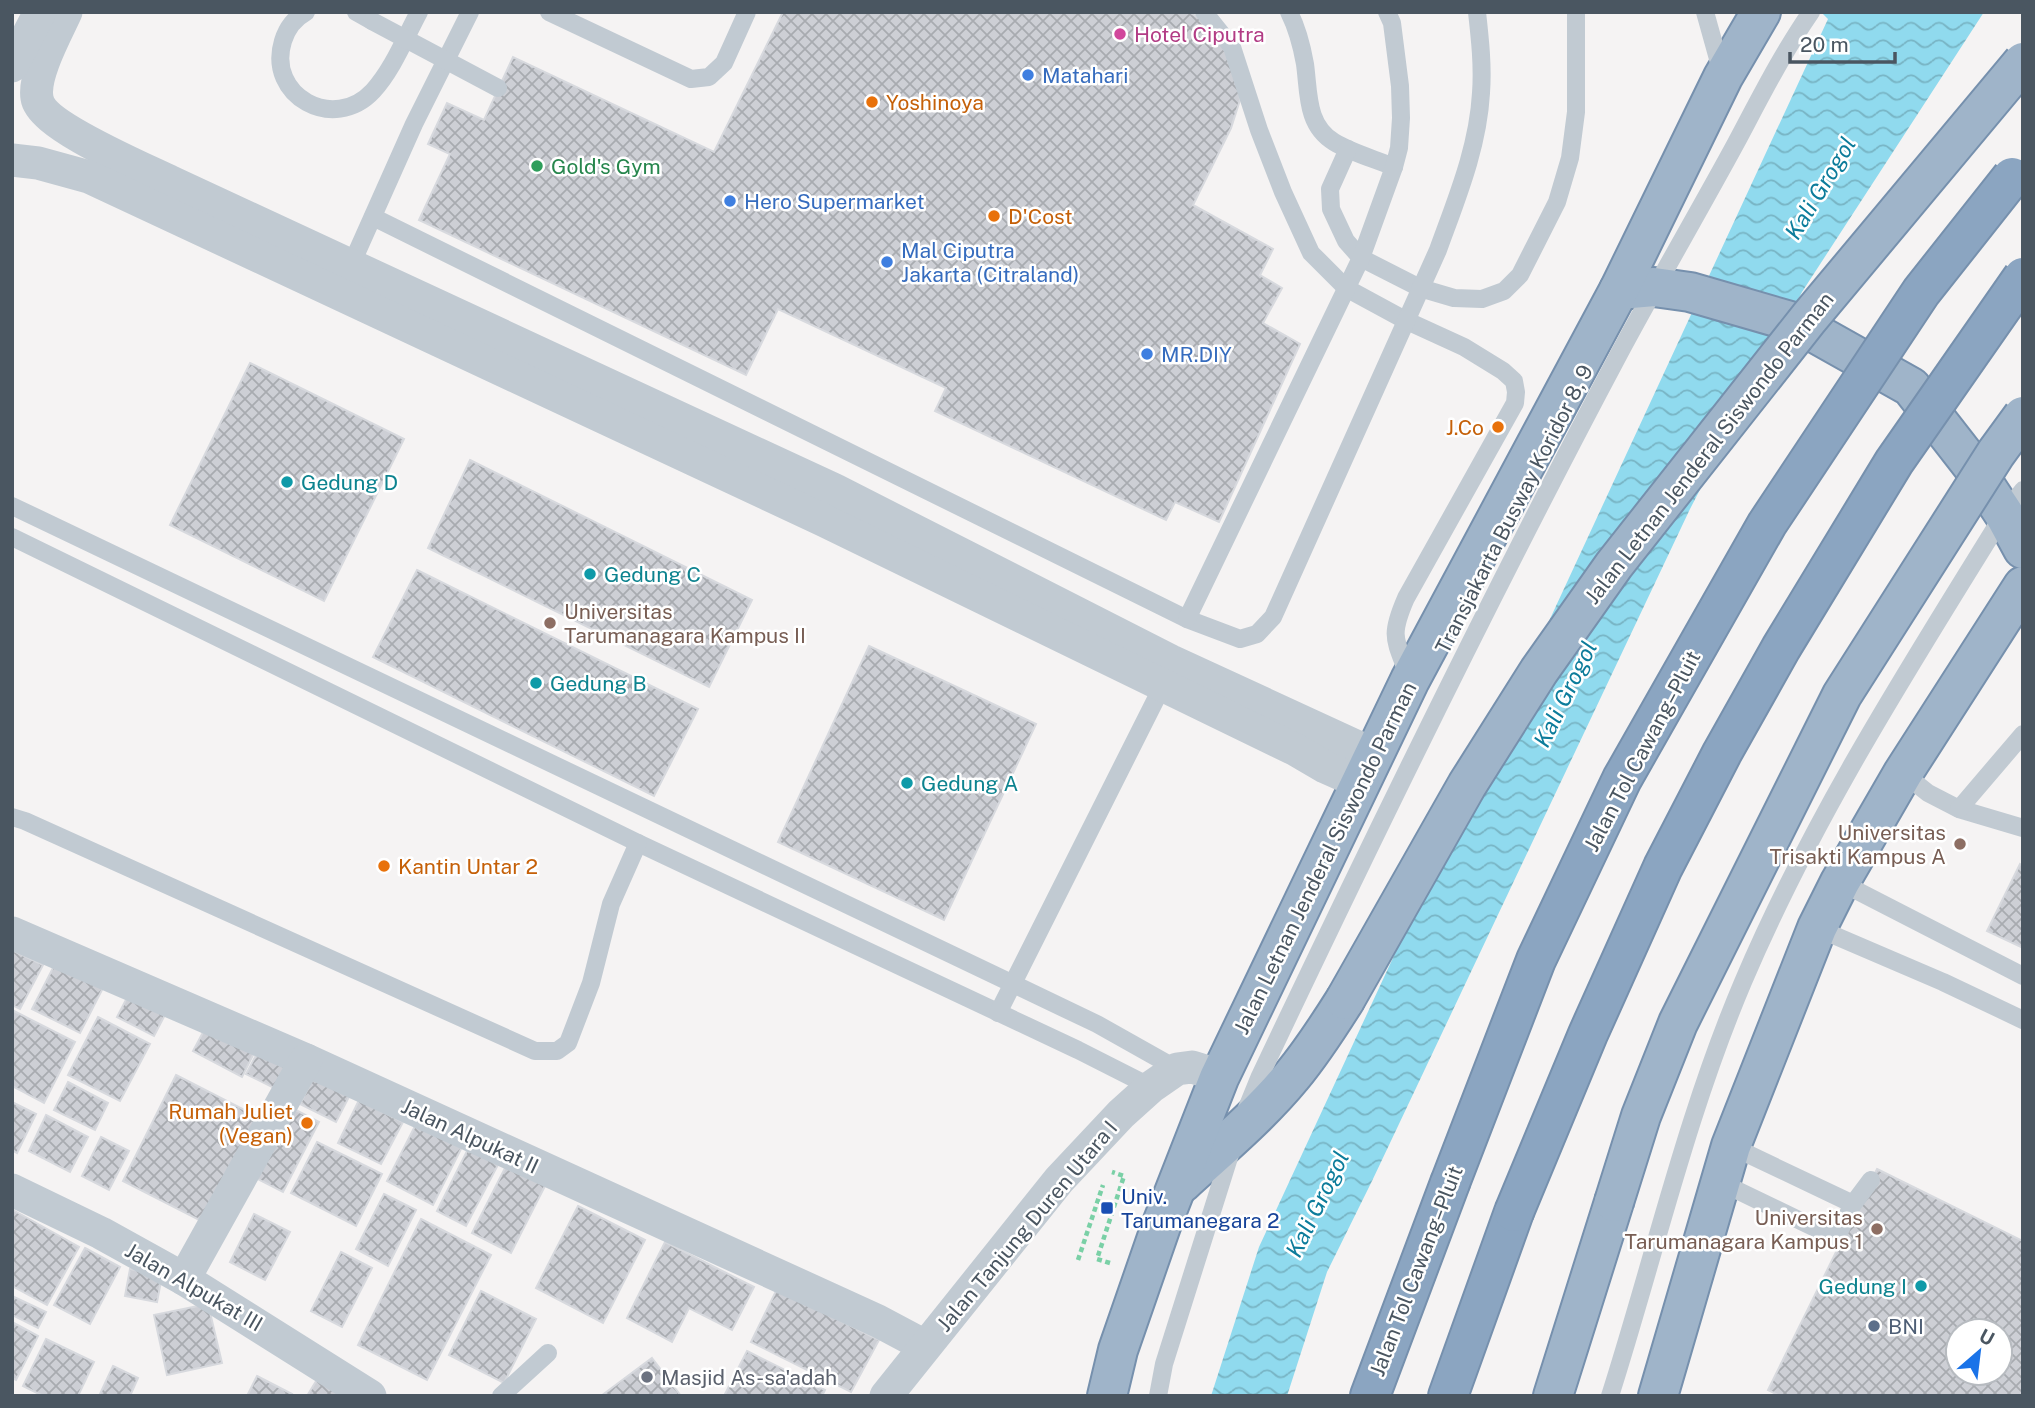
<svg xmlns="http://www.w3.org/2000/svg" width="2035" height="1408" viewBox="0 0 2035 1408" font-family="'Public Sans',sans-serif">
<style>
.water{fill:url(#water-waves)}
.building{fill:url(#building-cross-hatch);stroke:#d7d9de;stroke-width:2;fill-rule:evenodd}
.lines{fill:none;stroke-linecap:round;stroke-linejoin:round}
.trunk-casing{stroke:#7690ad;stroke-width:42}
.motorway-casing{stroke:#7690ad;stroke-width:42}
.path{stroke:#7ad0a6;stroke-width:4.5;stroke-dasharray:5 3.5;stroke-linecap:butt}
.service{stroke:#c1cad2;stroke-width:18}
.minor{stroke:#c1cad2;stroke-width:33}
.trunk{stroke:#9fb4c9;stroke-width:38}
.motorway{stroke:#8ba5c1;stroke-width:38}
.trunk-bridge-casing{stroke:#7690ad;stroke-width:42;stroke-linecap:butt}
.motorway-bridge-casing{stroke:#7690ad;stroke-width:42;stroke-linecap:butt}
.service-bridge{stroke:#c1cad2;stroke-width:18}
.trunk-bridge{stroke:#9fb4c9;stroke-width:38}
.motorway-bridge{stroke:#8ba5c1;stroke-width:38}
.hotel-dot{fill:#d1479c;stroke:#fff;stroke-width:2.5}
.shop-dot{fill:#3f7fe0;stroke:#fff;stroke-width:2.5}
.food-dot{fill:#e8710a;stroke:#fff;stroke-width:2.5}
.leisure-dot{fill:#2e9e5b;stroke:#fff;stroke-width:2.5}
.culture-dot{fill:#0f9aa8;stroke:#fff;stroke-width:2.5}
.education-dot{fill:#8d6e63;stroke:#fff;stroke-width:2.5}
.transit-dot{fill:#1a4fb4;stroke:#fff;stroke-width:2.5}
.service-dot{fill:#5c6f8a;stroke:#fff;stroke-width:2.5}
.worship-dot{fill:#6b7280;stroke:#fff;stroke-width:2.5}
.labels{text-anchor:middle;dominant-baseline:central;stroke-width:5;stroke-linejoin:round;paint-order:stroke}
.hotel-label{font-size:21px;fill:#b23c85;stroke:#fff;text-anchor:start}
.shop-label{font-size:21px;fill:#366cbe;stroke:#fff;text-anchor:start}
.food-label{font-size:21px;fill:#c56008;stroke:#fff;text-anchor:start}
.leisure-label{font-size:21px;fill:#27864d;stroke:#fff;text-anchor:start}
.street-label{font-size:21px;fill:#4a5661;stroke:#fff}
.culture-label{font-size:21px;fill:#0d838f;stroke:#fff;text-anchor:start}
.education-label{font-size:21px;fill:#785e54;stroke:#fff;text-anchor:end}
.transit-label{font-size:21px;fill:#164399;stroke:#fff;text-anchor:start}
.service-label{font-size:21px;fill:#4e5e75;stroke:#fff;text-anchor:start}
.worship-label{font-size:21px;fill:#5b616d;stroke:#fff;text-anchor:start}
.water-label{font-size:23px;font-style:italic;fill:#0c7c9b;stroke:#fff}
</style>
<defs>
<pattern id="water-waves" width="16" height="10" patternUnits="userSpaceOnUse" patternTransform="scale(1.75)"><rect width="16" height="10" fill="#90daee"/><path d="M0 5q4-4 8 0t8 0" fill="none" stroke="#78b4c4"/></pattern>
<pattern id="building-cross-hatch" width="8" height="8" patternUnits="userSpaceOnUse" patternTransform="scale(1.75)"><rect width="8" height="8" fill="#cdcfd5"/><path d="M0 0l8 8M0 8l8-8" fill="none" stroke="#a8abb0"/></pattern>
</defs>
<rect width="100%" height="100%" fill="#f5f3f3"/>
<path class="water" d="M1821,12H1984L1802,292L1690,509L1372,1181L1327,1272L1287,1396H1211L1259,1247L1828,19Z"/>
<g class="building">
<path d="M783,12H1189L1202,20L1237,67L1240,100L1231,128L1193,205L1273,249L1260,275L1282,288L1263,323L1300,344L1219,522L1175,502L1166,520L935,411L946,388L778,309L746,375L419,220L450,154L428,144L447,103L484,120L513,57L714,152Z"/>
<path d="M250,363L404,439L324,601L170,525Z"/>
<path d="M470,460L752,600L709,687L428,548Z"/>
<path d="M417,570L698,709L654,796L373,657Z"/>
<path d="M869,646L1036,724L944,920L778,842Z"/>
<path d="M2020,864L2023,866V948L1987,931Z"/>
<path d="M12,950L43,965L20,1009L12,1005Z"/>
<path d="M57,960L105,984L80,1033L32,1009Z"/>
<path d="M132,988L169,1007L154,1036L117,1017Z"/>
<path d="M12,1010L75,1042L44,1103L12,1086Z"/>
<path d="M98,1017L150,1044L120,1101L68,1075Z"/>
<path d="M209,1021L258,1045L242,1077L193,1051Z"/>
<path d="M262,1044L297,1062L282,1092L246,1074Z"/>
<path d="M176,1075L260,1118L207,1224L123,1181Z"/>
<path d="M315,1075L351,1093L336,1122L300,1104Z"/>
<path d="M68,1082L108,1103L95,1130L54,1110Z"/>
<path d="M359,1100L403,1122L381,1164L338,1143Z"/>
<path d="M12,1102L36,1114L17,1153L12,1150Z"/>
<path d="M288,1106L319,1122L283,1192L252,1176Z"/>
<path d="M46,1115L88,1137L70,1172L29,1151Z"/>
<path d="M416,1124L462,1147L433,1205L387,1181Z"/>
<path d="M101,1137L129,1151L109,1190L82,1176Z"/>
<path d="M317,1142L382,1174L356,1226L291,1193Z"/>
<path d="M471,1143L501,1159L466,1226L437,1211Z"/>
<path d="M507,1164L546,1184L511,1253L472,1233Z"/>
<path d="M1877,1169L2023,1241V1396H1780L1768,1390ZM1958,1331H2000V1373H1958Z"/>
<path d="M384,1194L416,1210L388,1266L356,1249Z"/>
<path d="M578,1206L645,1240L603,1323L536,1288Z"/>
<path d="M13,1210L79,1247L47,1305L12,1286Z"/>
<path d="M254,1214L290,1232L265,1280L230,1262Z"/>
<path d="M421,1219L491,1255L427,1380L358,1345Z"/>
<path d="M665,1242L754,1287L732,1330L689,1308L672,1342L627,1318Z"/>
<path d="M85,1248L120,1267L90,1324L54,1305Z"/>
<path d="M341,1252L372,1268L342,1327L311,1311Z"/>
<path d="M130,1269L162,1276L157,1302L125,1296Z"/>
<path d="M777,1289L879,1340L851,1392L751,1342Z"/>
<path d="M481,1291L536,1319L504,1383L449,1355Z"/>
<path d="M12,1296L46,1312L38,1328L12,1315Z"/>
<path d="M208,1304L222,1363L167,1375L154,1315Z"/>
<path d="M12,1322L38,1336L16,1380L12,1378Z"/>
<path d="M46,1339L94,1362L78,1396H43L23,1386Z"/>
<path d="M747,1351L825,1390L822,1396H724Z"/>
<path d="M652,1358L681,1396H601Z"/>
<path d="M113,1366L138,1378L130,1396H99Z"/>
<path d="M321,1373L344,1396H307Z"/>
<path d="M257,1376L292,1394L291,1396H247Z"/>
</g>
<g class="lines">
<g class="trunk-casing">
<g id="trunk">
<path d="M1619,290L1654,287L1690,292L1797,323L1911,387L1971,464L2004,514L2023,549"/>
<path d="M1182,1183C1219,1149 1260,1115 1292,1076C1312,1052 1328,1027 1345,1000"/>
<path d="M1107,1396L1118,1350L1161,1226L1219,1078L1410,680L1619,290L1723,77L1761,12"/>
<path d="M1553,1396L1614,1202"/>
<path d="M1658,1396L1731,1146L1817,928L1840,882L1903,773L2023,586"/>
</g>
</g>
<g class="motorway-casing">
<g id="motorway">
<path d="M1370,1396L1450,1183"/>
<path d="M1448,1396L1514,1212"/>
</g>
</g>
<g class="path">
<path d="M1078,1260L1103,1185"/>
<path d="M1110,1263L1097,1259L1124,1176L1112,1172"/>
</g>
<g class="service">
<path d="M306,12C295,18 287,28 283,41C266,96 334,133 373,91C393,69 405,38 419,12"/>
<path d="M356,12L372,21"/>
<path d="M549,12L691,79L709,77L724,63L747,12"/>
<path d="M1204,12L1232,47L1259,130L1283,192L1311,253L1346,288L1405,320L1464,347L1503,371L1514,381L1516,392L1515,403L1406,598C1389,637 1395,639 1409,677"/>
<path d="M1289,12C1297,28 1302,47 1305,64C1309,93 1306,125 1334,142C1352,153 1375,159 1394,167"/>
<path d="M1705,12L1722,73"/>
<path d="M1348,149L1330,189L1331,209L1346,241L1361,258L1420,288L1454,298L1482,299L1504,291L1520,275L1557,202L1570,158L1576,112V12"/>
<path d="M373,217L1187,619L1240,639L1257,634L1273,617L1438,250C1456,200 1478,148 1481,93C1483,66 1480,39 1477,12"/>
<path d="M348,272L414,124L470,12"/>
<path d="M12,506L1097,1024L1177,1069"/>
<path d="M12,537L638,843L1078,1050L1151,1087"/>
<path d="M1187,619L1361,258L1394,167L1399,148L1401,118L1400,86L1392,23L1387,12"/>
<path d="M1903,773L1928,793L1959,809L2023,828"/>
<path d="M1959,809L2023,734"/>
<path d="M12,817L25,821L535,1051H557L568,1043L591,983L611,904L638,843"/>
<path d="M1840,882L2023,976"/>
<path d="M1817,928L1943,982L2023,1020"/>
<path d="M998,1013L1165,681"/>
<path d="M1247,1108L1260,1076C1375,833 1493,591 1619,354C1657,283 1698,213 1736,143C1760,98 1782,54 1811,12"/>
<path d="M1731,1146L1853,1204"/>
<path d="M1722,1183L1836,1238L1853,1204L1871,1180"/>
<path d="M501,1396L548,1353"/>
<path d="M1158,1396L1164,1364L1232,1148"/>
<path d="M1610,1396C1654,1258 1686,1116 1743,982C1813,817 1910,666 2004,514L2023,490"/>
</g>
<g class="minor">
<path d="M66,12C56,34 33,75 37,98C41,126 145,169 171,182L835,490L1171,661L1375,755"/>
<path d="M12,66L40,12"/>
<path d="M12,160L38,163L89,177L823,520L1296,750L1325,767L1361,783"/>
<path d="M12,933L306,1060L878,1321L925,1346"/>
<path d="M12,1190L101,1233L184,1279L370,1396"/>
<path d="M184,1279L306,1060"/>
<path d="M886,1396L1059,1180L1121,1114L1151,1087L1177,1069L1192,1067L1205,1071L1219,1078"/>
</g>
<use href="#trunk" class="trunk"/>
<use href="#motorway" class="motorway"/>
<g class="trunk-bridge-casing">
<g id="trunk-bridge">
<path d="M1345,1000L1467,785L1539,671L1614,565L1809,318L2023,62"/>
<path d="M1614,1202L1641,1116L1678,1023L1842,695L1996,453L2023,416"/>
</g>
</g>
<g class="motorway-bridge-casing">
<g id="motorway-bridge">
<path d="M1450,1183L1536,960L1622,779L1767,524L1921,292L2012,177"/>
<path d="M1514,1212L1588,1034L1663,867L1722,753L1781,648L1894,462L2023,277"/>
</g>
</g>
<path class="service-bridge" d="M372,21L498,88"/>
<use href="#trunk-bridge" class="trunk-bridge"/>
<use href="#motorway-bridge" class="motorway-bridge"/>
</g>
<circle class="hotel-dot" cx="1120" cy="34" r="7"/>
<g class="shop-dot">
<circle cx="1028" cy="75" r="7"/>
<circle cx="730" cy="201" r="7"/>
<circle cx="887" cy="262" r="7"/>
<circle cx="1147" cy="354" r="7"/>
</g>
<g class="food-dot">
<circle cx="872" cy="102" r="7"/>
<circle cx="994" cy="216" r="7"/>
<circle cx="1498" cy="427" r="7"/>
<circle cx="384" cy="866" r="7"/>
<circle cx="307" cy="1123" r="7"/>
</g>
<circle class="leisure-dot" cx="537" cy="166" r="7"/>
<g class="culture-dot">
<circle cx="287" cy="482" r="7"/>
<circle cx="590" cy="574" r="7"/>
<circle cx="536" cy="683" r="7"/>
<circle cx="907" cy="783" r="7"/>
<circle cx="1921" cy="1286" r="7"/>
</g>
<g class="education-dot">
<circle cx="550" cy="623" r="7"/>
<circle cx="1960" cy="844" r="7"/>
<circle cx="1877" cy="1229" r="7"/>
</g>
<rect class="transit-dot" x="1100" y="1201" width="14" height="14" rx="3.5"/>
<circle class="service-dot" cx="1874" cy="1326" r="7"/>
<circle class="worship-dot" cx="647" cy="1377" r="7"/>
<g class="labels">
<g class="hotel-label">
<text x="1134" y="34">Hotel Ciputra</text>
</g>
<g class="shop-label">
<text x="1042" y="75">Matahari</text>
<text x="744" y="201">Hero Supermarket</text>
<text x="901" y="250">Mal Ciputra<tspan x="901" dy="24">Jakarta (Citraland)</tspan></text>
<text x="1161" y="354">MR.DIY</text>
</g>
<g class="food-label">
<text x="886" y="102">Yoshinoya</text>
<text x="1008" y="216">D'Cost</text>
<text x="1484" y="427" text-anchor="end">J.Co</text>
<text x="398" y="866">Kantin Untar 2</text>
<text x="293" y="1111" text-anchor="end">Rumah Juliet<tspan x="293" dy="24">(Vegan)</tspan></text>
</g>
<g class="leisure-label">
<text x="551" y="166">Gold's Gym</text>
</g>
<g class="street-label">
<text transform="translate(1709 448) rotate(-52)">Jalan Letnan Jenderal Siswondo Parman</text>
<text transform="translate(1514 509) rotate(-63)">Transjakarta Busway Koridor 8, 9</text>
<text transform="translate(1642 751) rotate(-62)">Jalan Tol Cawang–Pluit</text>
<text transform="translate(1325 858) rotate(-64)">Jalan Letnan Jenderal Siswondo Parman</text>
<text transform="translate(470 1136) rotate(25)">Jalan Alpukat II</text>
<text transform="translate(1027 1226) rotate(-50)">Jalan Tanjung Duren Utara I</text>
<text transform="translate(1416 1271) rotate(-69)">Jalan Tol Cawang–Pluit</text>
<text transform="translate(194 1287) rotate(30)">Jalan Alpukat III</text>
</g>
<g class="culture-label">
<text x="301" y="482">Gedung D</text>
<text x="604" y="574">Gedung C</text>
<text x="550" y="683">Gedung B</text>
<text x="921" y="783">Gedung A</text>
<text x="1907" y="1286" text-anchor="end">Gedung I</text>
</g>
<g class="education-label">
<text x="564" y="611" text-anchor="start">Universitas<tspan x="564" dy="24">Tarumanagara Kampus II</tspan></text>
<text x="1946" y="832">Universitas<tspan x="1946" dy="24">Trisakti Kampus A</tspan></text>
<text x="1863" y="1217">Universitas<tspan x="1863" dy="24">Tarumanagara Kampus 1</tspan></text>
</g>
<g class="transit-label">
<text x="1121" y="1196">Univ.<tspan x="1121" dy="24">Tarumanegara 2</tspan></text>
</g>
<g class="service-label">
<text x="1888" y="1326">BNI</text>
</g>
<g class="worship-label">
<text x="661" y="1377">Masjid As-sa'adah</text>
</g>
<g class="water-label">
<text transform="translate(1820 188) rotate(-59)">Kali Grogol</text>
<text transform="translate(1565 694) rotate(-64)">Kali Grogol</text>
<text transform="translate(1317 1204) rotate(-64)">Kali Grogol</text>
</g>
</g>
<rect width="2035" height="1408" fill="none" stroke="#4a5661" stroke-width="28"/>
<g transform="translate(1979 1352) rotate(28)"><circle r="33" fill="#ffffff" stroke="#b7bbc0" stroke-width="2"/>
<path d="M0-5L12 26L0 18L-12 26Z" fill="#1a73e8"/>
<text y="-10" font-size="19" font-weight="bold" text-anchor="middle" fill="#4a5661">U</text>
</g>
<path d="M1790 52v10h105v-10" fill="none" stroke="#4a5661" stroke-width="3.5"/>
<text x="1800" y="52" font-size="21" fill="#4a5661" stroke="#ffffff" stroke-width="5" paint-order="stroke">20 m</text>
</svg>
